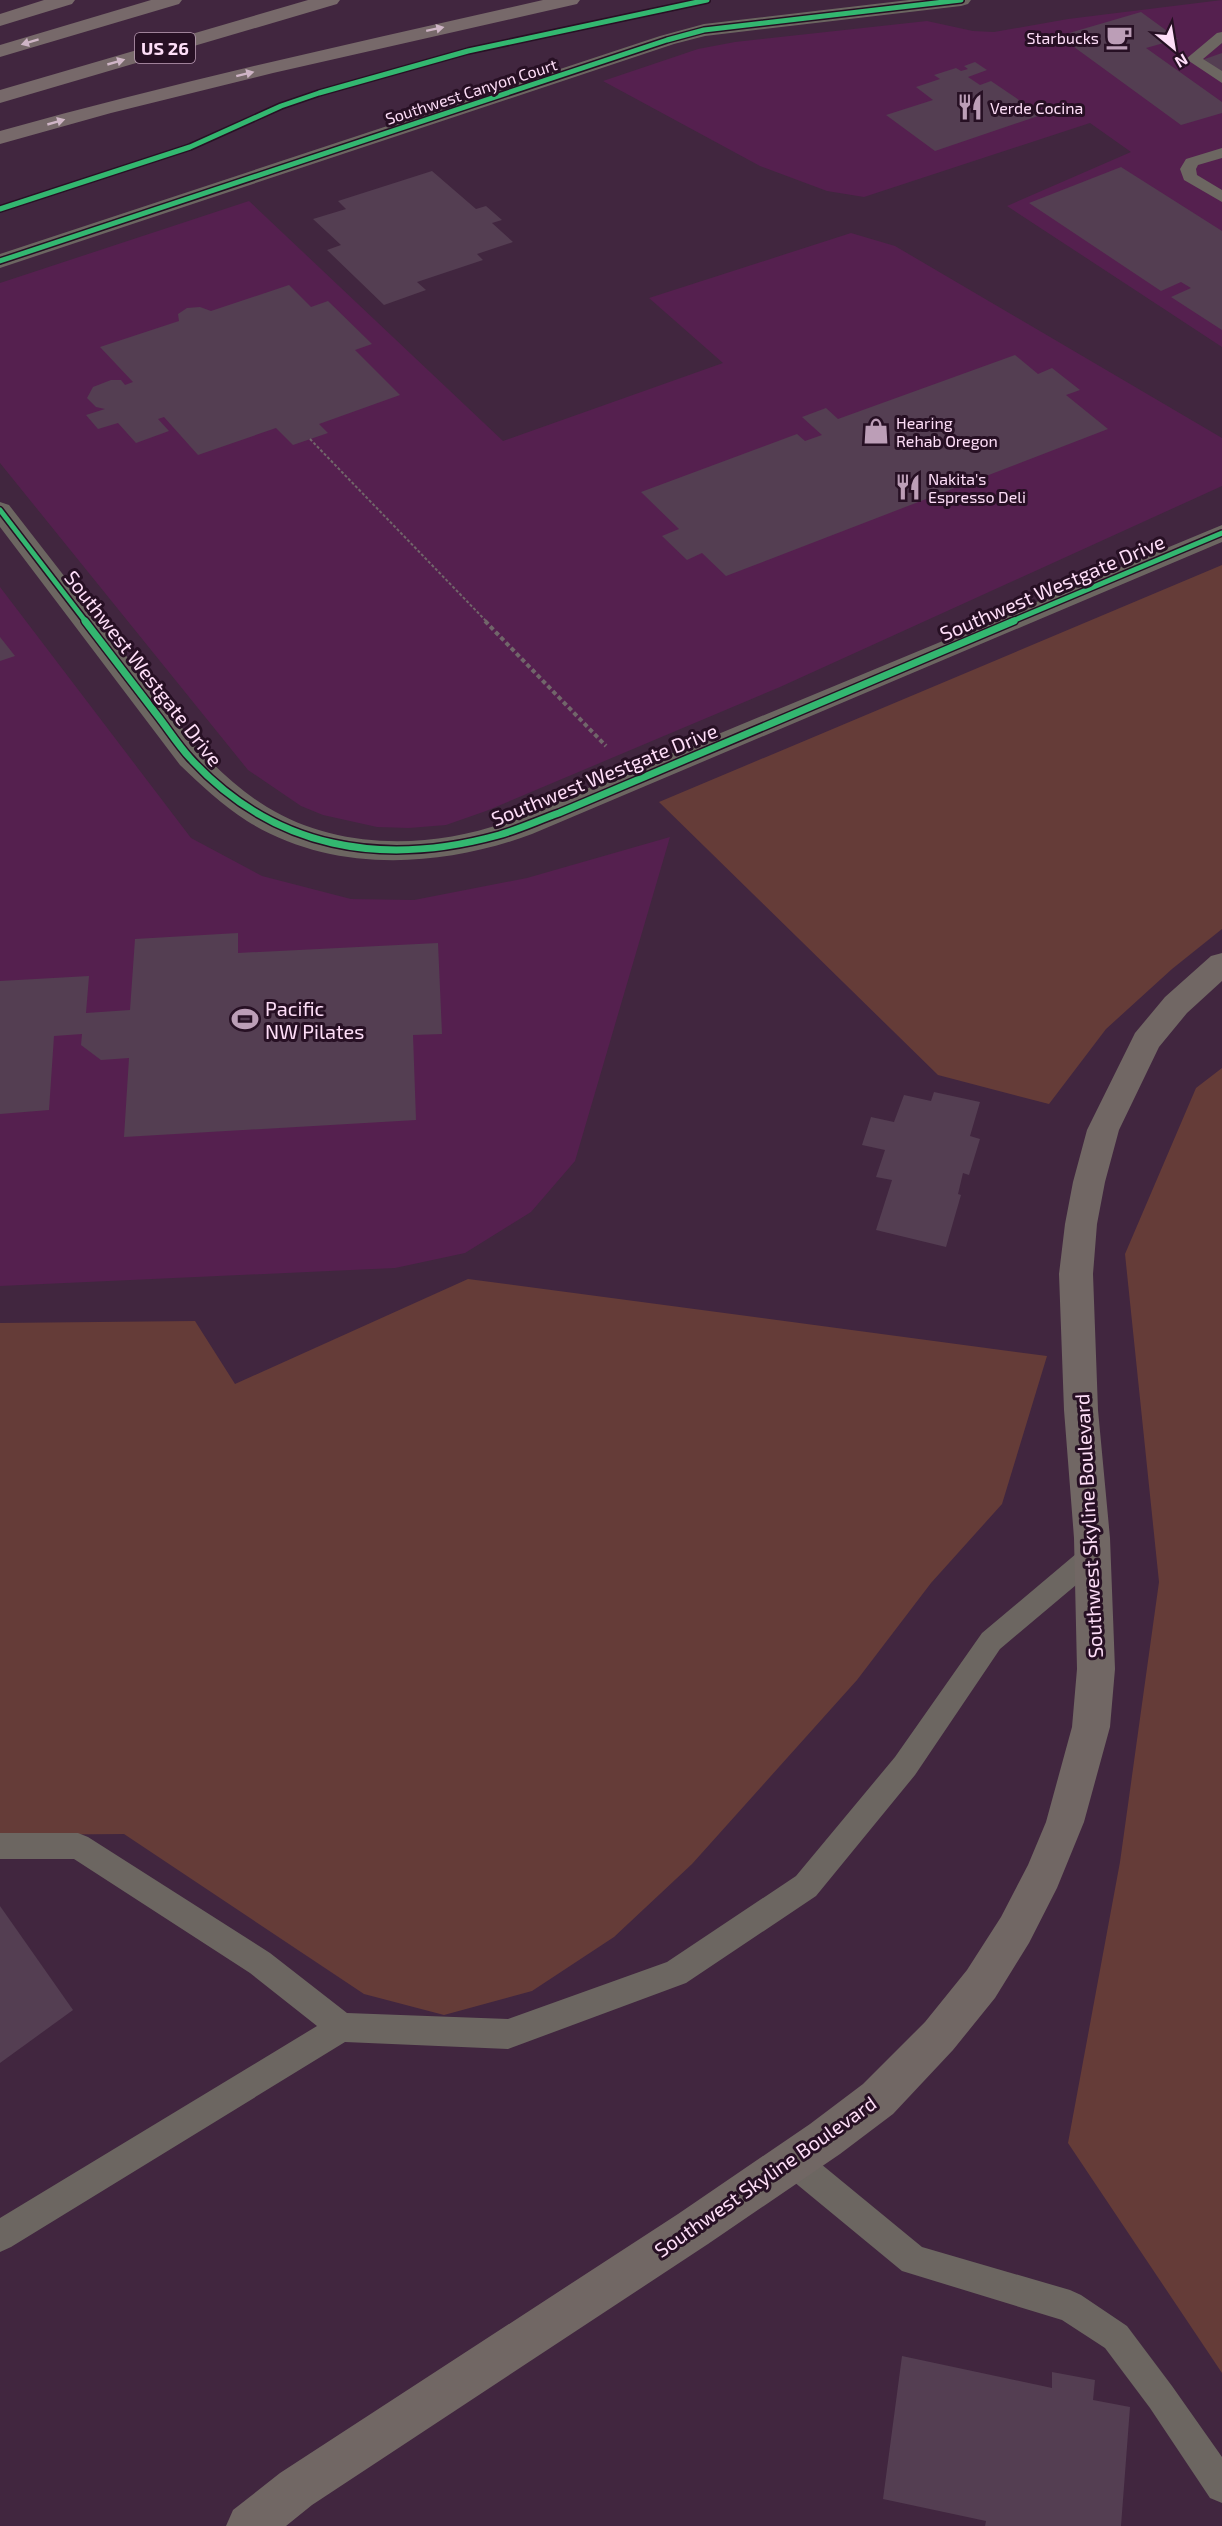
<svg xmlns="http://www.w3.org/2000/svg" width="1222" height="2526" viewBox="0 0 1222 2526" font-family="'Exo 2',sans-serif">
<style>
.built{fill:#55204f}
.green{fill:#653c38}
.building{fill:#543e52}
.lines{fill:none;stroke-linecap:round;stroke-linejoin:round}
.path-far1{stroke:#71666a;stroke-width:2;stroke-dasharray:3 2;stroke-linecap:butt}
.path{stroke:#71666a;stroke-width:4;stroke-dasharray:4.5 3;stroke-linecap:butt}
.service{fill:#6c6661;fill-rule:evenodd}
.minor{fill:#6c6661;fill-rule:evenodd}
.tertiary{fill:#6c6661;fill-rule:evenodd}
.secondary{fill:#716764;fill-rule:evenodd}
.motorway{fill:#77696a;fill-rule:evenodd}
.cycleway-far1-casing{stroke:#271024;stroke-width:8}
.cycleway-casing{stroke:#271024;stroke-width:10}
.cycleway-far1{stroke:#33b770;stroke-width:5}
.cycleway{stroke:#33b770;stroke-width:7}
.oneway{fill:#cfb5c6}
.labels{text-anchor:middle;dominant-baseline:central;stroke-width:6;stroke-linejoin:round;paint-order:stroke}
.far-poi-label{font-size:16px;fill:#fedef8;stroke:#271024;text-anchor:start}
.far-street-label{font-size:16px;fill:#fedef8;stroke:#271024}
.shield{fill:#271024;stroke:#bea0b8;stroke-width:1.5}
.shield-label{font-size:18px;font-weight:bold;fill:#fedef8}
.street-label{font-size:20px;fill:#fedef8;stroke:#271024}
.poi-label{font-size:20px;fill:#fedef8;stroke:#271024;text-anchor:start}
</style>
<rect width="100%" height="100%" fill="#41263f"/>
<g class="built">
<path d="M1222,0V347L1007,206L1131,152L1090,123L864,197L827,191L760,166L603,81L698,49L735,42L927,21L973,31L994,32L1068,19Z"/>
<path d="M249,201L503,441L723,363L649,298L851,233L895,246L1222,438V486L780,687L486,811L446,825L409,828L377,827L323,815L301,806L248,770L0,463V283Z"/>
<path d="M0,587L191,838L262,876L351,899L414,900L527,878L670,837L575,1161L531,1212L465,1253L395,1268L0,1286Z"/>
</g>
<g class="green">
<path d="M1222,565V929L1172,969L1106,1029L1049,1104L938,1075L659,802Z"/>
<path d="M1222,1068V2373L1068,2143L1120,1862L1159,1582L1125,1254L1196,1088Z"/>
<path d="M468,1279L1047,1356L1002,1504L931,1583L857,1680L692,1864L614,1937L532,1991L444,2015L364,1994L124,1834L0,1835V1323L195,1321L235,1384Z"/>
</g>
<g class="building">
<path d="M1141,12L1178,39L1146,48L1222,102V113L1181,125L1059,36Z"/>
<path d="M1222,53V73L1202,60Z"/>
<path d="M975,62L987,70L968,77L980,85L991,81L1041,115L935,151L886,115L933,100L916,87L940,79L934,75L956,68L961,71L968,69L964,66Z"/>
<path d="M1121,167L1222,231V330L1171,297L1191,288L1181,282L1161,291L1029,203Z"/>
<path d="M432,171L476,209L486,206L502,220L492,223L513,242L477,254L483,260L417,282L426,290L384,305L327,250L341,245L313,219L346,209L338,201Z"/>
<path d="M289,285L311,307L328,301L372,344L355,350L400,395L319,424L328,433L293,445L276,428L198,455L164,417L158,419L169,431L136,443L118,423L98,429L86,415L105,409L96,407L87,398L93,387L111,380H121L125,385L133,382L100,347L179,321L178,314L187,308L200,307L211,311Z"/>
<path d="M1015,355L1038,374L1052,368L1080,390L1066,395L1108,429L726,576L702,553L687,560L662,536L679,529L641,492L797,434L805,441L822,435L802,417L826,408L838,419Z"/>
<path d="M0,637L15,656L0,661Z"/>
<path d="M238,933V953L438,943L442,1034L413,1035L416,1120L124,1137L129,1058L101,1060L81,1045L82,1034L54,1036L49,1110L0,1114V981L89,976L86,1013L130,1010L135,939Z"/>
<path d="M934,1092L980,1102L970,1136L980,1139L969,1175L963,1173L958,1194L961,1195L946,1247L876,1230L892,1180L876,1177L885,1150L862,1145L871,1117L894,1122L904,1095L931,1101Z"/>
<path d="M0,1906L73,2010L0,2063Z"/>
<path d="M902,2356L1052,2388V2372L1095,2380L1093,2400L1130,2407L1121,2526H985L986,2521L883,2499Z"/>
</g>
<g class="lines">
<path class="path-far1" d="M310,439L487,622"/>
<path class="path" d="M485,621L606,746"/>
<g class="service">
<path d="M1222,32V43L1203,59L1222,71V83L1186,59L1217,33Z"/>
<path d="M1222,148V158L1198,165L1196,169L1197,175L1222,190V202L1184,180L1180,169L1186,159Z"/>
<path d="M1092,1545L1101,1548L1105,1556L1101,1564L1000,1649L915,1775L816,1896L686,1983L508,2049L345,2042L11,2247L0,2252V2218L317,2026L250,1973L74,1859H0V1833H78L88,1837L270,1953L347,2013L508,2019L667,1962L796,1876L895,1757L982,1633L1083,1548Z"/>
<path d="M793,2146L804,2150L922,2247L1070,2290L1081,2295L1127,2326L1172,2386L1222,2457V2503L1210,2498L1150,2408L1105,2348L1062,2320L902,2271L782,2172L778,2161L782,2150Z"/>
</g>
<path class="minor" d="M909,0H971L968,4L961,6L705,36L674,44L0,268V254L660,36L704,24Z"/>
<path class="tertiary" d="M0,502L9,505L200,751C221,772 242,792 267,807C337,850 429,849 504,823L1222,525V542L532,834C441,868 332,874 247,821C222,805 201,785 180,765L0,527Z"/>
<path class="secondary" d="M1222,953V981L1187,1013L1159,1047L1119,1130L1105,1182L1097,1224L1093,1274L1098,1410L1110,1538L1115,1669L1110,1727L1084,1822L1057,1888L1029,1943L995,1998L953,2050L893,2114L840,2154L708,2244L312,2505L286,2526H226L233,2510L280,2473L678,2214L810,2124L863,2084L925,2022L967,1970L1001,1917L1028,1865L1046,1822L1072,1727L1077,1669L1074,1538L1064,1410L1059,1274L1065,1224L1073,1182L1087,1130L1135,1033L1165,997L1211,956Z"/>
<g class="motorway">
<path d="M44,0H75L72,4L0,26V14Z"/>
<path d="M151,0H182L179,4L0,57V45Z"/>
<path d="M308,0H340L337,4L0,103V90Z"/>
<path d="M543,0H580L577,4L273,73L111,113L0,144V131C180,81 361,41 543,0Z"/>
</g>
<g class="cycleway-far1-casing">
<g id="cycleway-far1">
<path d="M0,209L190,147L281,106L319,93L468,51L707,0"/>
<path d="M0,261L667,40L704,30L961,0"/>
<path d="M0,510L86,622"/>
<path d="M1010,622L1222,533"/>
</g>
</g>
<g class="cycleway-casing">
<path id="cycleway" d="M85,621C109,652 133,684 157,715C168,729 178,745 190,758C274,850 383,867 499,835C520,829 539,820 559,813L1014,621"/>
</g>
<use href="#cycleway-far1" class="cycleway-far1"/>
<use href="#cycleway" class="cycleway"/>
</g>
<defs><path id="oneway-solid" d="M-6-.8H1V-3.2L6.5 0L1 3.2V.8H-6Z" transform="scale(1.5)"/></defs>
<g class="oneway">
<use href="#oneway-solid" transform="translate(435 29) rotate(-12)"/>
<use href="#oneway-solid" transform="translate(30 42) rotate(163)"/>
<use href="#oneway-solid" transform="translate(116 62) rotate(-16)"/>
<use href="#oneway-solid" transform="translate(245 74) rotate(-14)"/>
<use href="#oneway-solid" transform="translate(56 122) rotate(-16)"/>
</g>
<defs>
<g id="cafe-bare" transform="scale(2.07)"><path d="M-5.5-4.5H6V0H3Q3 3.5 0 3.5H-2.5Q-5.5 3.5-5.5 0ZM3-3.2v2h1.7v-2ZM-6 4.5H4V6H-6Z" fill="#bc9eb7" stroke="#271024" stroke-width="2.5" paint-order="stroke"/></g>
<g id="restaurant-bare" transform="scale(2.07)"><path d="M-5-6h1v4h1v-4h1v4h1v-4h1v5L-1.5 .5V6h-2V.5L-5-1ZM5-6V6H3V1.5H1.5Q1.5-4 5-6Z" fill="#bc9eb7" stroke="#271024" stroke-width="2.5" paint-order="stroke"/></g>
<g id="shop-bare" transform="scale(2.07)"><path d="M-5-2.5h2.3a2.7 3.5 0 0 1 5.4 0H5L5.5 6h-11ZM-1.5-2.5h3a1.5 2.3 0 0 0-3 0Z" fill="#bc9eb7" stroke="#271024" stroke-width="2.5" paint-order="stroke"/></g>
<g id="stadium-bare" transform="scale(2.07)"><path d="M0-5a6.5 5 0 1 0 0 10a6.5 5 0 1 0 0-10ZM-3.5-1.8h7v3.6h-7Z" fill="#bc9eb7" stroke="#271024" stroke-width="2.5" paint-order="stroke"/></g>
</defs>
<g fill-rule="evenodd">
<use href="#cafe-bare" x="1119" y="37"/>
<use href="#restaurant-bare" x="970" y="107"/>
<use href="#shop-bare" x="876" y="431"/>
<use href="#restaurant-bare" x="908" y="487"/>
<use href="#stadium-bare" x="245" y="1019"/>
</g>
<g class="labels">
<g class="far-poi-label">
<text x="1099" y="37" text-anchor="end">Starbucks</text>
<text x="990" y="107">Verde Cocina</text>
<text x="896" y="422">Hearing<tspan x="896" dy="18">Rehab Oregon</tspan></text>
<text x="928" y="478">Nakita's<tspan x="928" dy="18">Espresso Deli</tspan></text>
</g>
<g class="far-street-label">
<text transform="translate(471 91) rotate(-18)">Southwest Canyon Court</text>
</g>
<rect class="shield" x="135" y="33" width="60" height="30" rx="4.5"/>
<g class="shield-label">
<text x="165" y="48">US 26</text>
</g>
<g class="street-label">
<text transform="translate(1052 587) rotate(-23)">Southwest Westgate Drive</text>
<text transform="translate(144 668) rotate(52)">Southwest Westgate Drive</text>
<text transform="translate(604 774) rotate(-22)">Southwest Westgate Drive</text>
<text transform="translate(1088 1526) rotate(-93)">Southwest Skyline Boulevard</text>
<text transform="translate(765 2176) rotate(-35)">Southwest Skyline Boulevard</text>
</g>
<g class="poi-label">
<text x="265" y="1008">Pacific<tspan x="265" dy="23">NW Pilates</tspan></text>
</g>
</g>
<g transform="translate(1174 48) rotate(150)" stroke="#271024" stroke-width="4.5" paint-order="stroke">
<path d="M0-4.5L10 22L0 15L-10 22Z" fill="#fedef8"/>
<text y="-9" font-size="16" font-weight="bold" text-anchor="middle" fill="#fedef8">N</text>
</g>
</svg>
